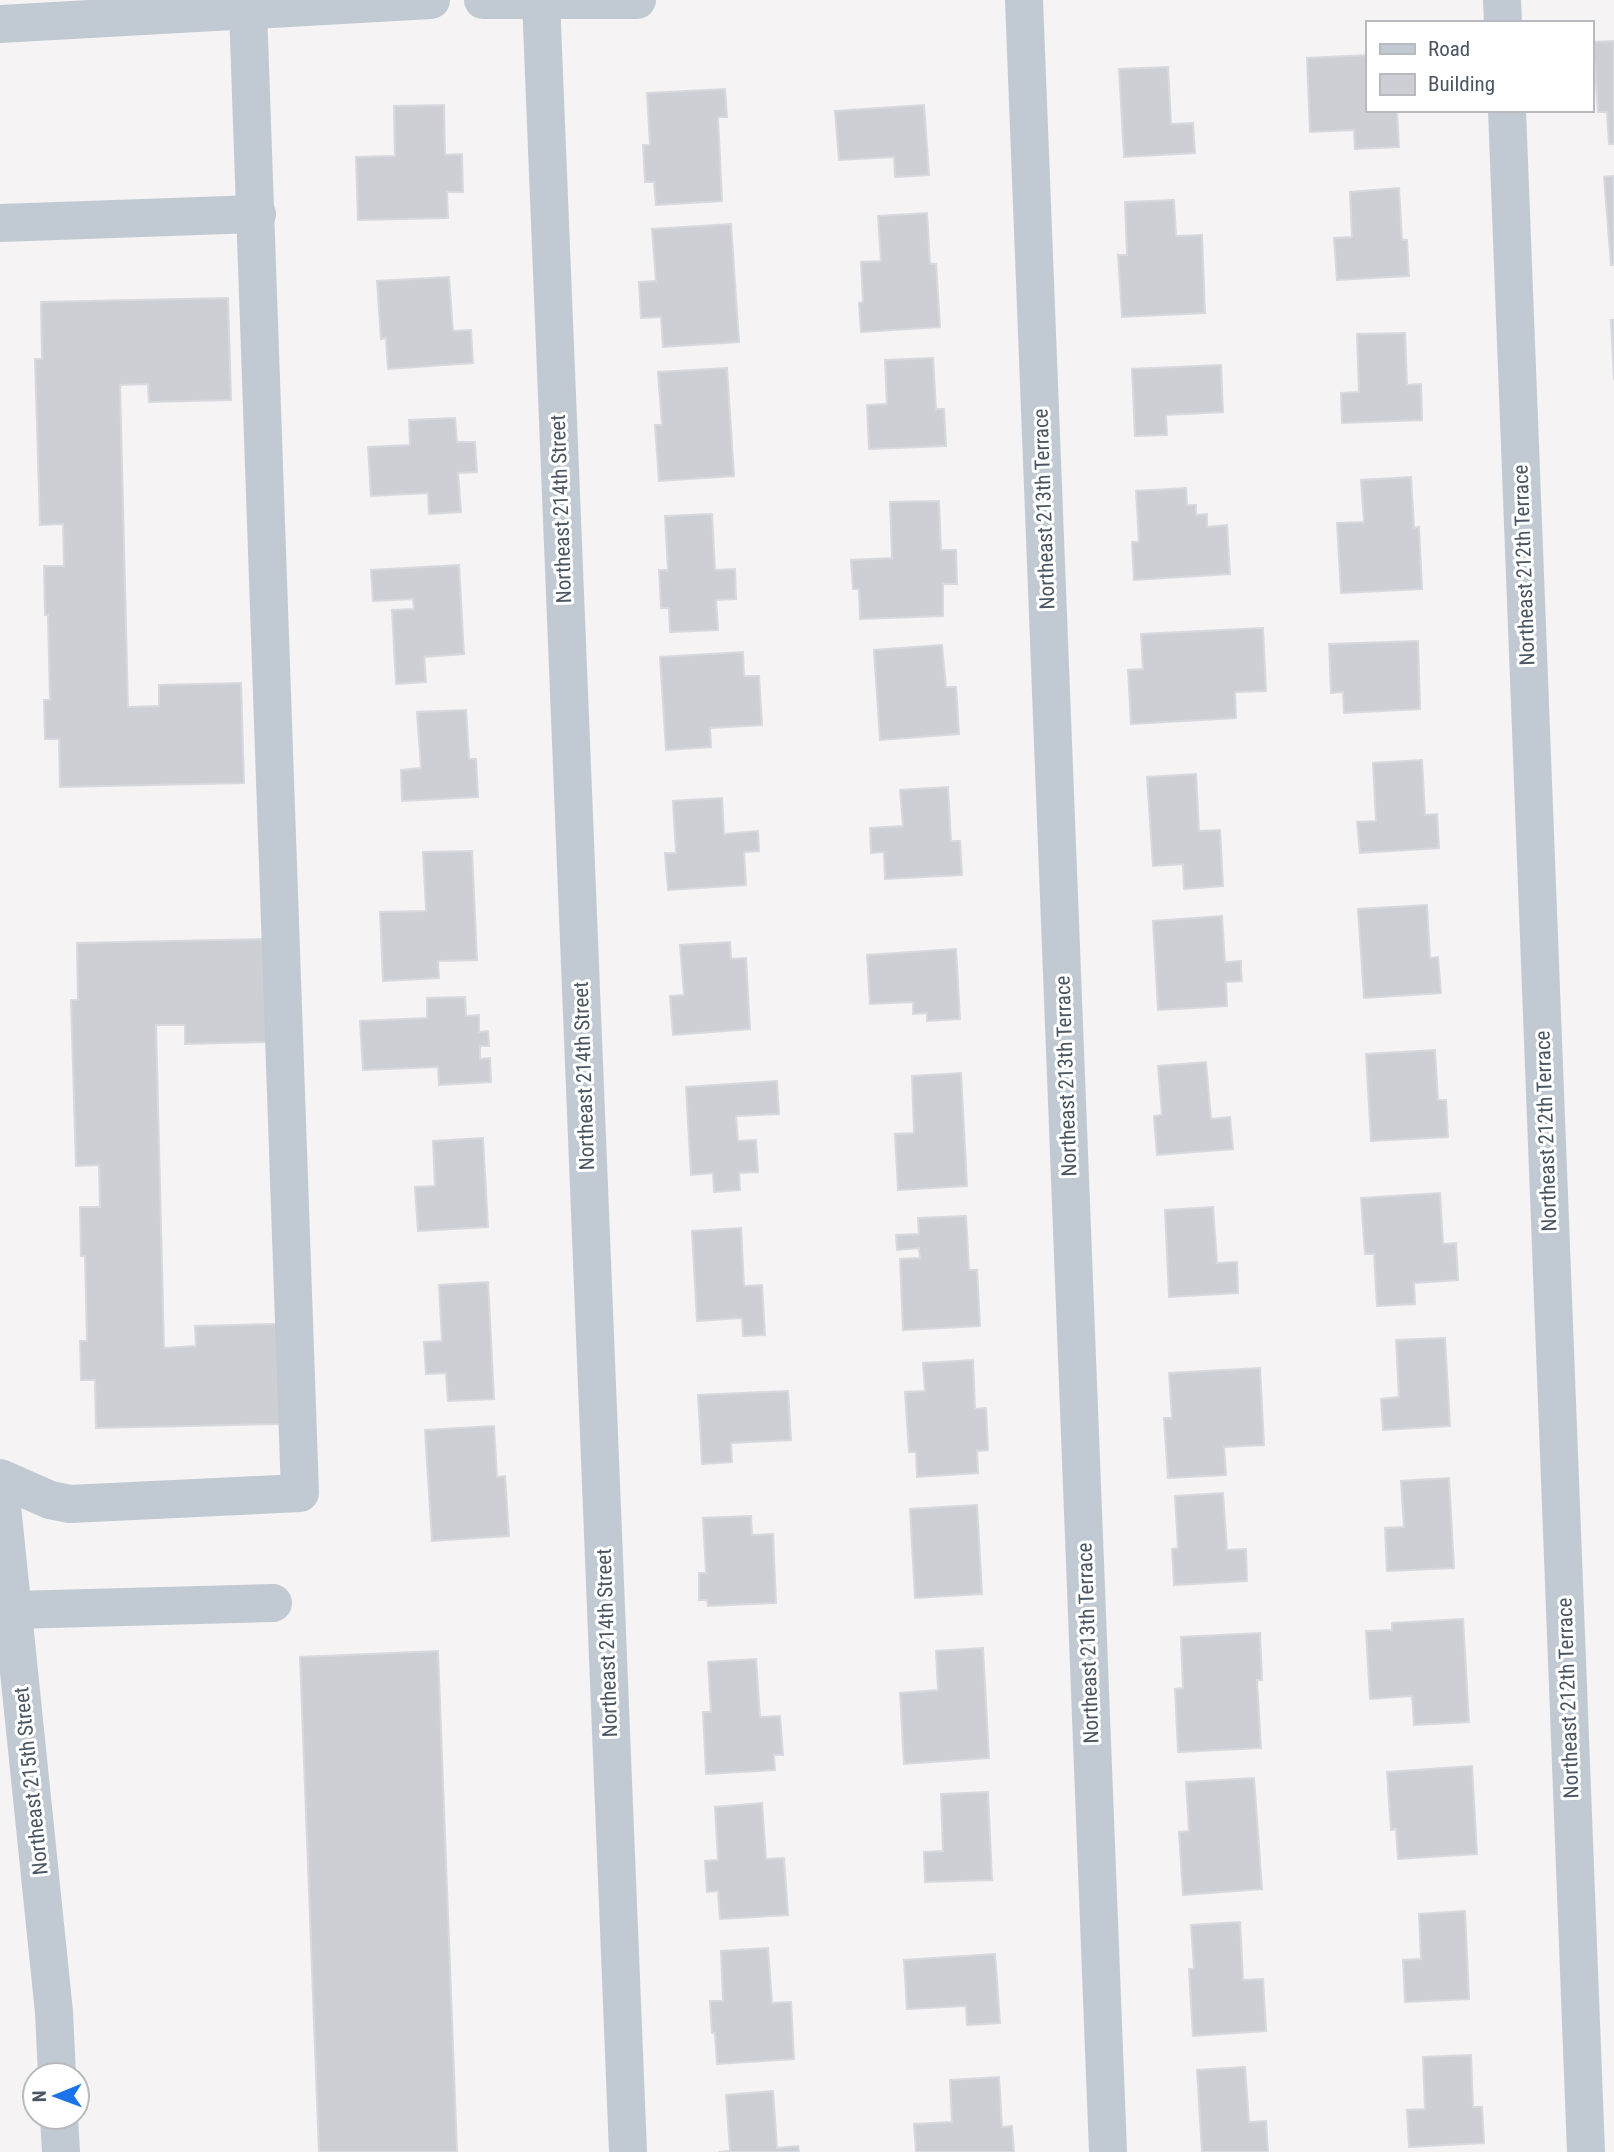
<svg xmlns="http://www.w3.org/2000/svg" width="1614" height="2152" viewBox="0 0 1614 2152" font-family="'Roboto Condensed',sans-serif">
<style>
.building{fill:#cdcfd5;stroke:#d7d9de;stroke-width:2}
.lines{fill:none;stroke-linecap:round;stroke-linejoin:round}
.minor{stroke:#c1cad2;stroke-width:38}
.labels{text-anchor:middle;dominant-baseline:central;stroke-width:6;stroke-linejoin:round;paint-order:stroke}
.street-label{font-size:21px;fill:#4a5661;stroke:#fff}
</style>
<rect width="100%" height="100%" fill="#f5f3f3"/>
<g class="building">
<path d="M1614,41V144H1609L1607,112H1598L1593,42Z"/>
<path d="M1367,55V110H1404L1397,112L1399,147L1355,149L1354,130L1310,132L1307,58Z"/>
<path d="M1168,67L1171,124L1193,123L1195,153L1124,157L1119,69Z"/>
<path d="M725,89L727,117H718L722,201L656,205L654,182H645L643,145H650L647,93Z"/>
<path d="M444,105L445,155L462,154L463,192H447L448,218L358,220L356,157L395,156L394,106Z"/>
<path d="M924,105L929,175L895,177L894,157L839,160L835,111Z"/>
<path d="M1614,176V265H1611L1604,177Z"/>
<path d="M1399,188L1402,240H1407L1409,276L1337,280L1334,238L1352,237L1350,192Z"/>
<path d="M1174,200L1176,236L1202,235L1205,313L1122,317L1118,255H1127L1125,202Z"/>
<path d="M927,213L930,264H936L940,327L861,332L859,303L863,302L861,262L881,261L878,216Z"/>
<path d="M731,224L739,342L663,347L661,317L641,318L639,282L656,281L652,229Z"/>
<path d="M449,277L453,331L471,330L473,363L388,369L386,338L381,339L377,281Z"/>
<path d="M228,298L231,400L149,402L148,384L120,385L128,707L159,706V685L241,683L244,783L60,787L59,739H45L44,700H50L48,615H45L44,566H64L63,524L40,525L35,359H42L41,302Z"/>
<path d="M1611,320H1614V380Z"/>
<path d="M1405,333L1407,385L1421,384L1422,420L1342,423L1341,393L1359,392L1357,334Z"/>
<path d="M933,358L936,409H944L946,446L869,449L867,405L887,404L885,360Z"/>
<path d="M1221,365L1223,412L1166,415L1167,435L1135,436L1132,369Z"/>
<path d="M727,368L734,476L659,481L655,425H662L658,372Z"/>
<path d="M455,418L457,442H475L477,472L458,473L461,512L429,514L428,493L371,496L368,447L410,445L409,420Z"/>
<path d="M1411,477L1414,528L1419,527L1422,589L1341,593L1337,523L1364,522L1361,480Z"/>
<path d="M1186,488L1187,505H1196V515L1207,514V527L1227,525L1230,574L1134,580L1132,542H1139L1136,491Z"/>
<path d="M939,501L941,550H956L957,584H943V616L860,619L859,589H853L851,560L892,558L890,502Z"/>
<path d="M712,514L715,570L735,569L736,599L716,600L718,630L670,632L669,608H661L659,570H668L665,516Z"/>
<path d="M459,565L464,654L424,657L426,682L396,684L392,610L414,609L413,599L373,601L371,570Z"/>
<path d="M1263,628L1266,691L1235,692L1236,718L1131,724L1128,670L1143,669L1141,634Z"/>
<path d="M1418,641L1420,709L1344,713L1343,692L1331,693L1329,644Z"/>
<path d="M942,645L946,687H956L959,734L880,740L874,650Z"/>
<path d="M743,652L744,676H759L762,725L710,728L711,747L666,750L660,657Z"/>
<path d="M466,710L469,759H476L478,797L402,801L401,770L421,768L417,712Z"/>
<path d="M1422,760L1425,815L1437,814L1439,848L1360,853L1357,822L1376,821L1373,763Z"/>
<path d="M1196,774L1199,831L1220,830L1223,886L1184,889L1183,864L1153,866L1147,777Z"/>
<path d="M948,787L951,841H960L962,875L885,879L884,852L871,853L870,828L903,826L900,790Z"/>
<path d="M722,798L724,834L758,831L759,851L744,852L746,885L668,890L665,853H676L673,801Z"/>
<path d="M472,851L477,960L438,961L439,978L383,981L380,912L426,911L423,852Z"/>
<path d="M1427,905L1430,958L1438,957L1441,993L1364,998L1358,909Z"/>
<path d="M1222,916L1225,962L1241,961V971L1242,981L1226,982L1227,1006L1158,1010L1153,921Z"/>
<path d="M265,939L267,1042L185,1044V1025H156L164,1348L196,1346L195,1326L277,1324L280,1424L96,1428L95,1380H81L80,1341H87L85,1256H81L80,1207H100L99,1165L76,1166L71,1000H78L77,943Z"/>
<path d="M730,942L731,959L746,958L750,1029L673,1035L670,996L684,995L680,945Z"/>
<path d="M956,949L960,1019L927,1021V1013L913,1014V1002L870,1004L867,955Z"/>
<path d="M465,997L466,1016L479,1015V1032L488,1031L489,1046H480V1059L490,1058L491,1082L439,1085L438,1067L363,1070L360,1021L427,1018V998Z"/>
<path d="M1435,1050L1438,1100H1446L1448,1137L1371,1141L1366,1054Z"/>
<path d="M1206,1062L1211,1119L1230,1117L1233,1149L1157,1155L1154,1116L1162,1115L1158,1066Z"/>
<path d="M961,1073L967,1186L898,1190L895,1134L914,1133L912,1076Z"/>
<path d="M777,1081L779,1114L736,1116L738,1141L756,1140L758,1172L739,1173L740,1190L714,1192L713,1173L691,1175L686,1087Z"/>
<path d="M483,1138L488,1227L418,1231L415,1187L435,1186L433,1141Z"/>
<path d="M1440,1193L1443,1244L1456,1243L1458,1280L1414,1283L1415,1304L1377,1306L1374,1254H1365L1361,1198Z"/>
<path d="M1213,1207L1217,1263L1237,1262L1238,1293L1169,1297L1165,1210Z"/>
<path d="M966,1216L969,1270H977L980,1326L903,1330L900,1259L920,1258L919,1248L897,1250L896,1235L919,1234L918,1218Z"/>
<path d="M741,1228L744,1286L762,1285L765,1335L743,1336L742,1318L697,1321L692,1231Z"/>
<path d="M488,1282L494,1399L448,1401L446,1373L426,1374L424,1342L442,1341L439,1285Z"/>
<path d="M1445,1338L1450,1426L1383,1430L1381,1399L1399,1397L1396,1340Z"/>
<path d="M973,1360L975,1409L986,1408L988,1450L977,1451L978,1473L917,1477L916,1452H909L905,1392L925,1391L923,1363Z"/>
<path d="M1260,1368L1264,1445L1224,1447L1226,1475L1168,1478L1164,1418H1172L1169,1373Z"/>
<path d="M788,1391L791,1440L731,1443L732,1462L702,1464L698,1395Z"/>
<path d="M494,1426L497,1477L505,1476L509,1536L432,1541L425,1430Z"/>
<path d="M1449,1478L1454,1568L1387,1571L1385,1528L1404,1527L1401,1481Z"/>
<path d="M1223,1493L1227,1550L1246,1549L1247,1581L1174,1585L1172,1549L1178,1548L1175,1496Z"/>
<path d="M977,1505L982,1594L915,1598L910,1509Z"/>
<path d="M751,1516L752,1535L773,1534L776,1603L708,1606L707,1600H699V1573H706L703,1518Z"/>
<path d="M1463,1619L1469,1722L1414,1725L1412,1696L1370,1699L1366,1631L1392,1630V1623Z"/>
<path d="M1260,1633L1262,1680H1257L1261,1748L1178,1752L1175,1689L1183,1688L1181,1637Z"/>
<path d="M983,1648L989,1758L904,1764L900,1693L938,1690L936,1651Z"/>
<path d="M438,1651L457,2152H319L300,1657Z"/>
<path d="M756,1659L760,1717L780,1716L783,1755H774L775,1770L706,1774L703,1712H711L708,1662Z"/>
<path d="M1472,1766L1477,1854L1398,1859L1396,1829L1391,1830L1387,1772Z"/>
<path d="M1254,1778L1262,1889L1183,1895L1179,1832L1189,1831L1186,1782Z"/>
<path d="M988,1792L992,1880L925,1882L924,1852L943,1851L941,1794Z"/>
<path d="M762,1803L766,1859L784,1858L788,1915L720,1919L718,1891L707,1892L705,1861L718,1860L715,1807Z"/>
<path d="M1465,1911L1469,1999L1405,2002L1403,1960L1421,1959L1419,1914Z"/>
<path d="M1240,1922L1243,1980L1263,1979L1266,2031L1193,2036L1189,1969H1194L1191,1925Z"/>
<path d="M768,1948L772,2003L791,2002L794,2059L717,2064L715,2033H712L710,2001H723L721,1951Z"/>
<path d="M995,1954L1000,2023L967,2025L966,2006L907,2009L904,1960Z"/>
<path d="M1471,2055L1473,2107H1482L1484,2143L1409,2147L1407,2110L1425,2109L1423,2057Z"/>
<path d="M1245,2067L1249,2122L1266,2121L1268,2152H1202L1197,2070Z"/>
<path d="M999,2077L1002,2127L1012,2126L1014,2152H916L914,2124L952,2122L950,2080Z"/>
<path d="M773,2091L777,2148L798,2146L799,2152H719L730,2151L726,2095Z"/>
</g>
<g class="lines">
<g class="minor">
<path d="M483,0H637"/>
<path d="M541,0L628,2152"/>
<path d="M1024,0L1108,2152"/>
<path d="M1502,0L1503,23"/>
<path d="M0,24L431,0"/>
<path d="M1507,110L1586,2152"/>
<path d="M0,223L257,214"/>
<path d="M0,1478L50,1500L70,1504L300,1493L248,9"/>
<path d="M0,1487L54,2012L57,2075"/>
<path d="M0,1614L13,1610L273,1603"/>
<path d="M59,2117L61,2152"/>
</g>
</g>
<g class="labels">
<g class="street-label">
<text transform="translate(561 509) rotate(-92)">Northeast 214th Street</text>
<text transform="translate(1044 509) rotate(-92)">Northeast 213th Terrace</text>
<text transform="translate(1524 565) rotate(-92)">Northeast 212th Terrace</text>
<text transform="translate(584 1076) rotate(-92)">Northeast 214th Street</text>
<text transform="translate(1066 1076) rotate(-92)">Northeast 213th Terrace</text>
<text transform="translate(1546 1131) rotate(-92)">Northeast 212th Terrace</text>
<text transform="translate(607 1643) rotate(-92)">Northeast 214th Street</text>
<text transform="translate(1088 1643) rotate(-92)">Northeast 213th Terrace</text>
<text transform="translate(1568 1698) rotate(-92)">Northeast 212th Terrace</text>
<text transform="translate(31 1781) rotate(-96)">Northeast 215th Street</text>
</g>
</g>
<rect x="1366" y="21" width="228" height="91" fill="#ffffff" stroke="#b7bbc0" stroke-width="2"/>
<rect x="1380" y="44" width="35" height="10" fill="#c1cad2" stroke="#b7bbc0" stroke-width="2"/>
<text x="1428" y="56" font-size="21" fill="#4a5661">Road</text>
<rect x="1380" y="74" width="35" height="21" fill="#cdcfd5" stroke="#b7bbc0" stroke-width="2"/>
<text x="1428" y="91" font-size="21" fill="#4a5661">Building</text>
<g transform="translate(56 2096) rotate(269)"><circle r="33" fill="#ffffff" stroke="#b7bbc0" stroke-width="2"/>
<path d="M0-5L12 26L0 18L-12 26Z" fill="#1a73e8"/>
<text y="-10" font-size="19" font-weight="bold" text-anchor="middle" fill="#4a5661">N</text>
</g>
</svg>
